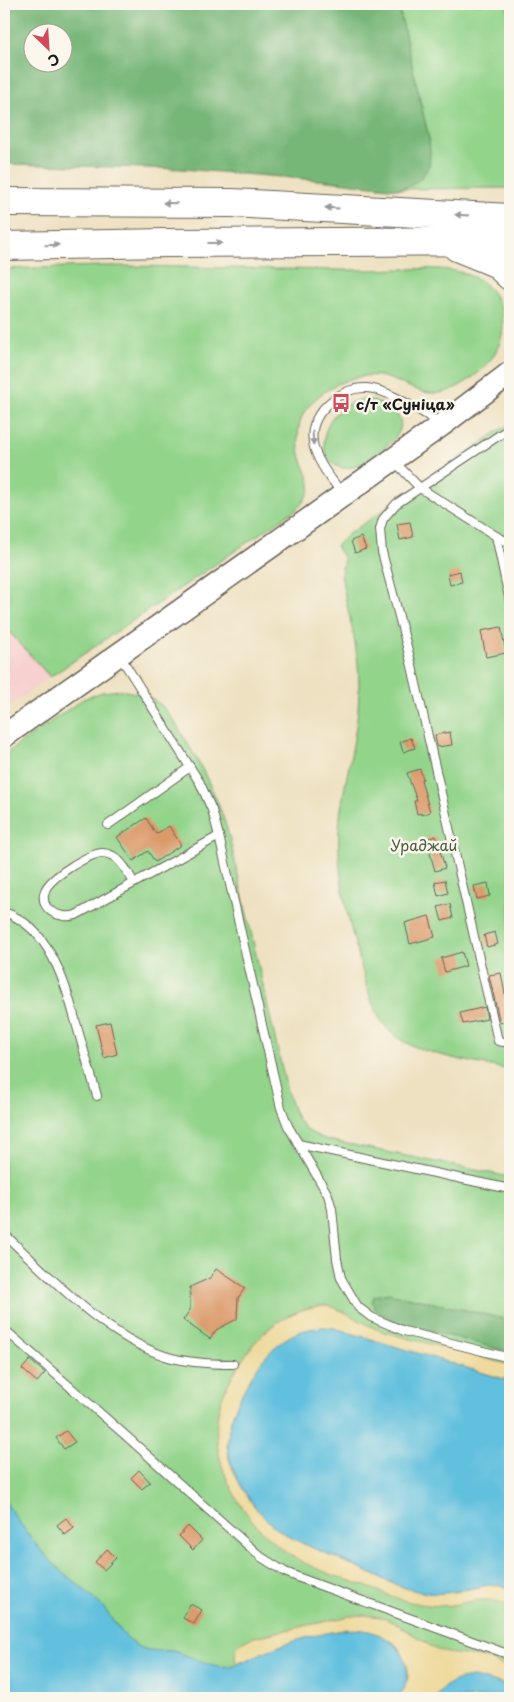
<svg xmlns="http://www.w3.org/2000/svg" width="514" height="1702" viewBox="0 0 514 1702" font-family="'Playpen Sans',sans-serif">
<style>
.built{fill:#f7d0cf}
.green{fill:#93d48b;stroke:#587854}
.forest{fill:#76b677;stroke:#49694a;fill-rule:evenodd}
.sand{fill:#eeda9e;stroke:#857b5d}
.water{fill:#60c0de;stroke:#3e6e7d}
.building{fill:#db9a6b}
.lines{fill:none;stroke-linecap:round;stroke-linejoin:round}
.lane-casing{stroke:#666156;stroke-width:10}
.secondary-casing{stroke:#666156;stroke-width:25}
.highway-casing{stroke:#666156;stroke-width:30}
.lane{stroke:#fff;stroke-width:8}
.secondary{stroke:#fff;stroke-width:22}
.highway{stroke:#fff;stroke-width:28}
.oneway{fill:#999}
.labels{text-anchor:middle;dominant-baseline:central;stroke-width:5;stroke-linejoin:round;paint-order:stroke}
.poi-label{font-size:15px;font-weight:bold;fill:#1c1c1c;stroke:#fbf7ec;text-anchor:start}
.park-label{font-size:15px;fill:#465c43;stroke:#fbf7ec}
</style>
<rect width="100%" height="100%" fill="#fbf7ec"/>
<filter id="ink" filterUnits="userSpaceOnUse"><feTurbulence type="fractalNoise" baseFrequency=".02" numOctaves="2"/><feDisplacementMap in="SourceGraphic" scale="10" xChannelSelector="R" yChannelSelector="G"/><feConvolveMatrix kernelMatrix="1 2 1 2 8 2 1 2 1" color-interpolation-filters="sRGB"/></filter>
<filter id="wash" filterUnits="userSpaceOnUse"><feTurbulence type="fractalNoise" baseFrequency=".0096" numOctaves="4" result="noise"/><feDisplacementMap in="SourceGraphic" scale="20" xChannelSelector="R" yChannelSelector="G"/><feGaussianBlur stdDeviation="1.12" result="paint"/><feColorMatrix in="noise" values="0 0 0 0 0 0 0 0 0 0 0 0 0 0 0 0 0 1.4 0 .05"/><feComposite in="paint" operator="in"/></filter>
<g filter="url(#wash)">
<rect width="100%" height="100%" fill="#eee1c1"/>
<path class="built" d="M4,626L50,677L4,710Z"/>
<g class="green">
<path d="M398,4H506L510,20V188L397,189L412,185L430,154L429,139Z"/>
<path d="M101,266C179,266 256,269 334,270C356,270 378,270 401,269C424,269 453,266 475,278C499,290 509,320 499,345C491,365 470,382 451,390C427,400 409,385 387,378C360,369 323,387 307,408C296,422 297,442 301,458C304,467 311,478 310,488C308,496 303,502 298,508L50,677L4,626V269Z"/>
<path d="M363,399C382,400 415,417 394,439C389,445 382,449 376,454C369,459 362,465 353,467C315,477 311,409 363,399Z"/>
<path d="M510,423V1070C479,1063 423,1055 398,1038C375,1023 369,993 362,969C347,917 333,863 341,809C347,769 359,729 359,689C360,649 347,613 341,574L344,559L336,546L347,535Z"/>
<path d="M121,690C136,693 152,696 163,707C172,716 178,728 185,739C204,771 221,803 230,840L287,1091C295,1118 300,1131 328,1140L510,1177V1698H4V755L83,699L102,692Z"/>
</g>
<g class="forest">
<path d="M4,4H398L429,139L430,154L429,166L422,177L412,185L397,189L328,181L182,169L4,164ZM32,32H62V62H32Z"/>
<path d="M389,1293L510,1320V1352L393,1321L375,1309L372,1302L374,1296Z"/>
</g>
<g class="sand">
<path d="M327,1305C347,1311 364,1325 384,1332L510,1365V1381L334,1328L271,1351L251,1377L236,1407L231,1420L227,1445L229,1459L234,1473L253,1505L302,1543L394,1584L428,1593L455,1592L493,1584L510,1587V1606C485,1595 476,1601 452,1605C438,1607 423,1605 410,1602C396,1599 382,1592 368,1587C340,1577 309,1569 285,1551C241,1520 205,1459 220,1404C225,1388 233,1374 242,1360C262,1329 289,1308 327,1305Z"/>
<path d="M365,1615L380,1617L396,1623L435,1649L447,1653L486,1658L510,1669V1687L497,1682L440,1692L437,1698H398L408,1678V1669L400,1649L393,1642L347,1629L281,1646L236,1664L235,1655L238,1645L250,1638L350,1616Z"/>
</g>
<g class="water">
<path d="M324,1327L334,1328L510,1381V1587C483,1579 456,1597 428,1593C401,1590 375,1575 351,1564C326,1553 298,1544 276,1528C263,1518 253,1505 244,1491C221,1453 224,1427 245,1388C263,1355 284,1329 324,1327Z"/>
<path d="M4,1500C19,1522 34,1544 53,1563C68,1578 86,1590 101,1605C113,1618 123,1639 139,1647C149,1652 161,1650 172,1651C191,1655 211,1669 230,1666C244,1663 256,1655 269,1650C291,1641 321,1633 345,1630C385,1624 426,1659 398,1698H4Z"/>
<path d="M473,1677L510,1686V1698H437C444,1682 457,1679 473,1677Z"/>
</g>
<g id="blocks">
<g class="building">
<path d="M410,522L413,537L400,540L397,524Z"/>
<path d="M361,537L366,549L355,553L351,541Z"/>
<path d="M460,571L462,582L450,585L448,574Z"/>
<path d="M501,627L506,653L486,657L481,631Z"/>
<path d="M450,732L452,745L437,747L435,735Z"/>
<path d="M411,738L415,748L403,752L400,742Z"/>
<path d="M420,769L423,779L421,780L430,812L421,815V813L417,814L414,801H417L407,773Z"/>
<path d="M146,818L156,834L169,826L181,845L155,862L148,851L133,861L117,837Z"/>
<path d="M436,836L445,868L435,871L426,839Z"/>
<path d="M445,880L448,893L438,896L435,882Z"/>
<path d="M488,883L490,896L477,899L474,886Z"/>
<path d="M450,904L453,918L442,921L438,907Z"/>
<path d="M429,916L435,937L410,944L405,923Z"/>
<path d="M495,932L498,944L487,947L484,935Z"/>
<path d="M462,952L466,966L445,972L441,958Z"/>
<path d="M501,973L505,994H509L510,1020L500,1023L489,975Z"/>
<path d="M485,1007L487,1019L463,1024L460,1013Z"/>
<path d="M110,1022L117,1054L104,1058L96,1025Z"/>
<path d="M216,1269L245,1288L238,1298L237,1319L216,1330L210,1339L183,1320L190,1310V1287L210,1278Z"/>
<path d="M30,1360L45,1373L37,1382L22,1369Z"/>
<path d="M66,1431L75,1442L64,1449L56,1438Z"/>
<path d="M139,1470L150,1482L142,1489L131,1478Z"/>
<path d="M66,1518L74,1528L65,1535L57,1525Z"/>
<path d="M188,1526L202,1540L193,1550L179,1536Z"/>
<path d="M107,1549L116,1558L104,1570L95,1562Z"/>
<path d="M190,1604L202,1610L194,1624L183,1618Z"/>
</g>
</g>
</g>
<g filter="url(#ink)">
<use href="#blocks" fill-opacity="0" stroke="#666156" stroke-width="1"/>
<g class="lines">
<g class="lane-casing">
<g id="lane">
<path d="M510,428L396,504L383,519L380,529L382,552L411,662L498,1041L510,1043"/>
<path d="M394,461L420,488L496,536L510,543"/>
<path d="M342,493C320,465 295,434 329,403C339,394 353,387 367,388C390,390 420,412 441,423"/>
<path d="M496,536L510,602"/>
<path d="M120,656L200,783L212,810L219,836L281,1108L288,1126L328,1195L332,1209L337,1259L341,1278L358,1307L371,1317L404,1331L510,1358"/>
<path d="M108,825L190,767"/>
<path d="M134,883C129,874 122,861 113,856C109,854 105,853 102,853C88,854 49,878 45,891C38,910 61,920 76,915L219,836"/>
<path d="M4,912C52,928 66,987 78,1030C84,1052 91,1074 97,1096"/>
<path d="M298,1144L510,1189"/>
<path d="M4,1234C51,1277 103,1335 165,1356C187,1363 210,1364 233,1364"/>
<path d="M4,1329L125,1435L261,1557L285,1572L300,1578L510,1655"/>
</g>
</g>
<g class="secondary-casing">
<path id="secondary" d="M4,736L443,424L510,373"/>
</g>
<g class="highway-casing">
<g id="highway">
<path d="M4,202L232,203L510,218"/>
<path d="M4,246L166,243L510,241"/>
<path d="M457,247L496,263L510,276"/>
</g>
</g>
<use href="#lane" class="lane"/>
<use href="#secondary" class="secondary"/>
<use href="#highway" class="highway"/>
</g>
<defs><path id="oneway-solid" d="M-6-.8H1V-3.2L6.5 0L1 3.2V.8H-6Z" transform="scale(1.25)"/></defs>
<g class="oneway">
<use href="#oneway-solid" transform="translate(170 203) rotate(-179)"/>
<use href="#oneway-solid" transform="translate(332 208) rotate(-177)"/>
<use href="#oneway-solid" transform="translate(462 215) rotate(-177)"/>
<use href="#oneway-solid" transform="translate(215 243)"/>
<use href="#oneway-solid" transform="translate(52 245) rotate(-1)"/>
<use href="#oneway-solid" transform="translate(313 438) rotate(86)"/>
</g>
</g>
<defs>
<g id="bus-bare" transform="scale(1.5)"><path d="M-5-6H5V4H4V6H2V4H-2V6H-4V4H-5ZM-3.5-4V0h7V-4ZM-3.5 1.2v1.5H-2V1.2ZM2 1.2v1.5H3.5V1.2Z" fill="#d1495b" stroke="#fbf7ec" stroke-width="2.5" paint-order="stroke"/></g>
</defs>
<g fill-rule="evenodd">
<use href="#bus-bare" x="341" y="403"/>
</g>
<g class="labels">
<g class="poi-label">
<text x="356" y="403">с/т «Суніца»</text>
</g>
<g class="park-label">
<text x="424" y="844">Ураджай</text>
</g>
</g>
<rect width="514" height="1702" fill="none" stroke="#fbf7ec" stroke-width="20"/>
<g transform="translate(48 48) rotate(155)"><circle r="24" fill="#fbf7ec" stroke="#a29f99"/>
<path d="M0-4L9 19L0 12L-9 19Z" fill="#d1495b"/>
<text y="-8" font-size="14" font-weight="bold" text-anchor="middle" fill="#1c1c1c">С</text>
</g>
</svg>
